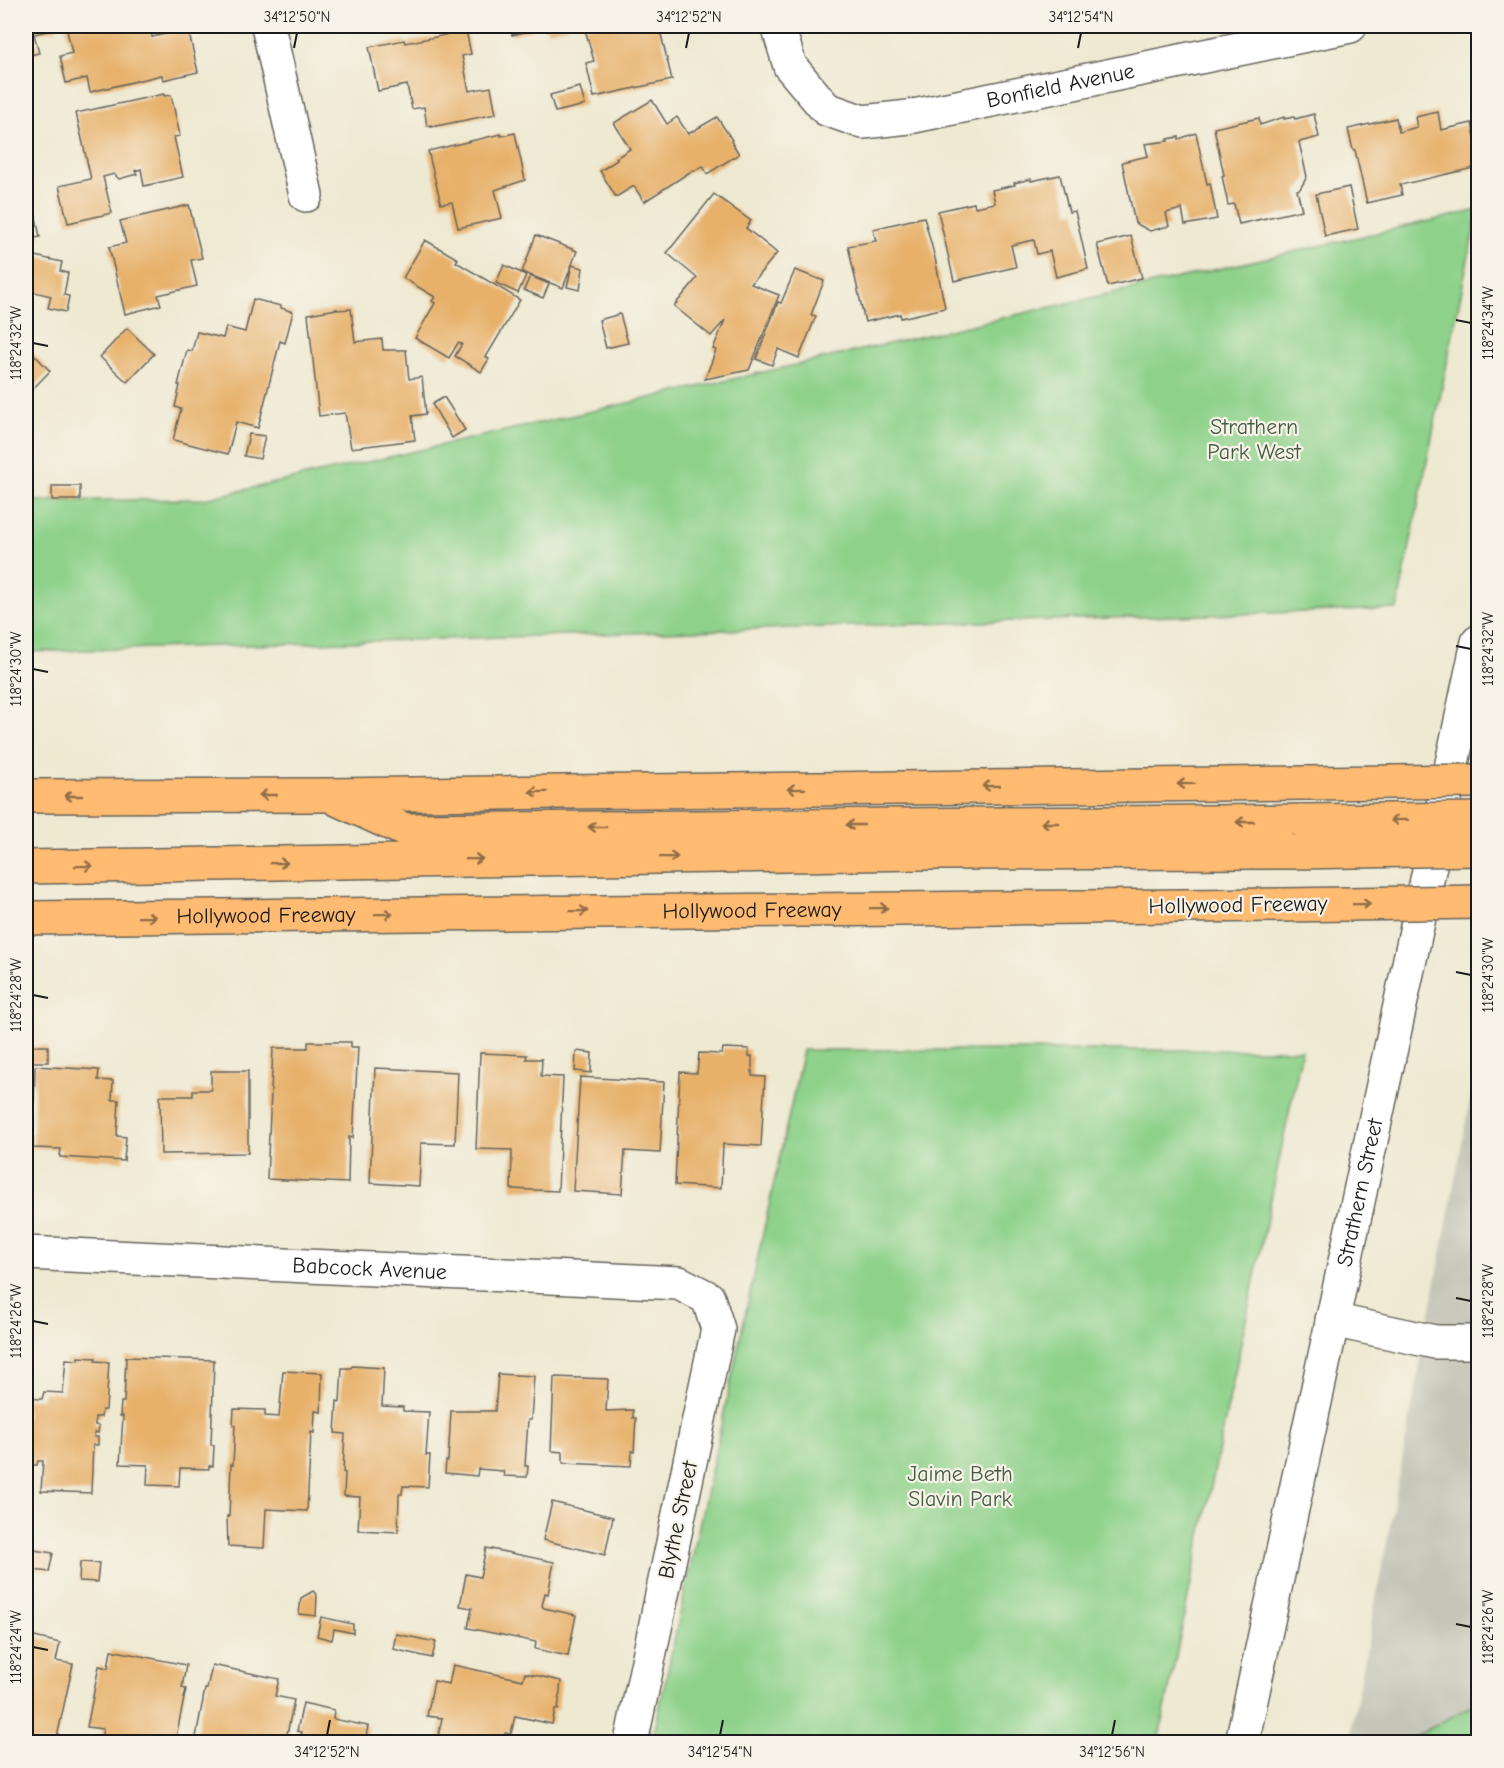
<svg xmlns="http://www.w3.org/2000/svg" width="1504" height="1768" viewBox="0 0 1504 1768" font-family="'Comic Neue',sans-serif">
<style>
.industrial{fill:#c5c5b8}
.green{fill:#8dd18a;stroke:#547653;stroke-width:1.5}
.building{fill:#e7b16a}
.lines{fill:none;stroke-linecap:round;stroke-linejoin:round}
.minor-casing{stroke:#66645b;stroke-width:36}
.highway-casing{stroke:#66645b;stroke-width:36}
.minor{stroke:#fff;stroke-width:33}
.highway{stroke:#ffbb71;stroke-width:33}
.highway-bridge-casing{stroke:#66645b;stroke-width:36;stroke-linecap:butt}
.highway-bridge{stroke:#ffbb71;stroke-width:33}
.oneway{stroke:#8e6c46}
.ticks{fill:none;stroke:#1c1c1c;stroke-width:2}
.labels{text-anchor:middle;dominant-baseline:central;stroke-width:4.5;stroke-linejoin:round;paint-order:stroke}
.street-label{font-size:22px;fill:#1c1c1c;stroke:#f7f3e8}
.park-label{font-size:22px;fill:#445b42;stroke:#f7f3e8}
.neatline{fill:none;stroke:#1c1c1c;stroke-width:2}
.ticks-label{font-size:15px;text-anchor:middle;fill:#1c1c1c}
</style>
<rect width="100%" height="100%" fill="#f7f3e8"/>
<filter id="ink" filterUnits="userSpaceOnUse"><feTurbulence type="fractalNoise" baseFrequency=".0167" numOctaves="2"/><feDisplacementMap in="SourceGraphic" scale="12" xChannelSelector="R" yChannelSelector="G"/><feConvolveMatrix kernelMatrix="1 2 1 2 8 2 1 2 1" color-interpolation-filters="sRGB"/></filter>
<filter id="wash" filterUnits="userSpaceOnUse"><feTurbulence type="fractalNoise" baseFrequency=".008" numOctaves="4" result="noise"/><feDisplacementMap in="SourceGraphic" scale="24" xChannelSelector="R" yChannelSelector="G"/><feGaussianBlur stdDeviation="1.35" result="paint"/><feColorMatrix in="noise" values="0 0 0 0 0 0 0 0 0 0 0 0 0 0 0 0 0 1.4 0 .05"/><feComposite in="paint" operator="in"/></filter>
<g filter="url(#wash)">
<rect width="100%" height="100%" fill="#eee9d1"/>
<path class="industrial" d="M1478,1058V1702L1406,1742H1349Z"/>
<g class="green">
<path d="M1478,210L1397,609L26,652V501L204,499Z"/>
<path d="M803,1050H1302L1158,1742H652Z"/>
<path d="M1478,1702V1742H1406Z"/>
</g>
<g id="blocks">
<g class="building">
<path d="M26,26H56L57,29L34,34L39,53L26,56V36H28Z"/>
<path d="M66,26H150L152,37L188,29L198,72L163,80L162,75L90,92L87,78L66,83L60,56L72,53Z"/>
<path d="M465,26L471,54L462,56L469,91L491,87L496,114L431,127V125L427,126L424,107L412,109L407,85L378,91L369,47L404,40L405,43L451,34L450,29Z"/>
<path d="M510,26H532L533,30L512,35Z"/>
<path d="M546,26H567V27L547,31Z"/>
<path d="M584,26H659L672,80L594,97L586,63L594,61Z"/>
<path d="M580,87L585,105L555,112L550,95Z"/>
<path d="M164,94V96L171,95L180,136L174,137L183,177L144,186L141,169L135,171L137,174L119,179L114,174L103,177L112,213L68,223L59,186L91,179L76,113Z"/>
<path d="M652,100L667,124L677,117L688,134L717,117L732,140L731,141L739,154L707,174L703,166L694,171L693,170L644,202L634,186L616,197L600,171L617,160L616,158L630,149L614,123Z"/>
<path d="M1438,112L1441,130L1472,123L1478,151V167L1400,185L1402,195L1367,203L1355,150H1353L1348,129L1396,118L1399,132L1417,127L1415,117Z"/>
<path d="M1314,114L1319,137L1299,142L1307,177L1300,189L1297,190L1302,210L1239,224L1234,204L1228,205L1222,176L1224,175L1214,128L1259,118L1260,125L1284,117V119L1294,117L1295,119Z"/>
<path d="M515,133L525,180L495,190L502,218L458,228L452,202L441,204L428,151L501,134V136Z"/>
<path d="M1196,133L1207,184L1210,183L1217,219L1185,225L1182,209L1166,213L1169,226L1150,231L1135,223L1122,162L1148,156L1145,144L1168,141V139L1179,137V139Z"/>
<path d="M1060,175L1069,212L1075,211L1088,269L1056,277L1050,251L1037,254L1034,240L1011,245L1016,267L954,281L938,211L974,203L975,207L995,203L992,190L1015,185L1014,183L1031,179V181Z"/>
<path d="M1349,187L1358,229L1325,236L1316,194Z"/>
<path d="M714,194L751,221L746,228L777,253L751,284L779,295L749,370L705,379L716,350L713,349L725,320L711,336L674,306L697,278L667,253Z"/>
<path d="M33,203L40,237L26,240V205Z"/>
<path d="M189,205L202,258L191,260L197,286L158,295L161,305L125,314L109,247L126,243L120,221Z"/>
<path d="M924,217L935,258L945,308L901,318L900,314L865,322L848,246L876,241L873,229Z"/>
<path d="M536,235L577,251L563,288L522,272Z"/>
<path d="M1131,236L1142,278L1108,286L1097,244Z"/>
<path d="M425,240L458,259L456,262L520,300L486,357L489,359L481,372L455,356L462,344L458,343L449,358L415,338L435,303L432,301L435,297L403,278Z"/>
<path d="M26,254L62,262L60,271L68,273L64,295L69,296L66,312L48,308L51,296L26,290Z"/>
<path d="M504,265L526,275L518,293L496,283Z"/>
<path d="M572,265L583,268L580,290L567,287Z"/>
<path d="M795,270L824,281L811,315L816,316L799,358L778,349L772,365L756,359L778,302L781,303Z"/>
<path d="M530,276L549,284L543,298L524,290Z"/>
<path d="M253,299L281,306V308L293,312L285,343L280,341L258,428L236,422L228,454L173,440L181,409L175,407L180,385H178L187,350L192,351L197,332L223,338L226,327L245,332Z"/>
<path d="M337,309V310L351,309L355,342L382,339L383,350H406L409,379L422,377L426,414L412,416L415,440L351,448L345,413L319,416L308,314Z"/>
<path d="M620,314L628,343L606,348L599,320Z"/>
<path d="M127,328L154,354L127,382L100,357Z"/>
<path d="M26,346L50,371L26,396Z"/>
<path d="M444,397L465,430L452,438L432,404Z"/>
<path d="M249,434L265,436L260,459L244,456Z"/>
<rect x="52" y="486" width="28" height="14"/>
<path d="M308,1042H351V1047H358L353,1138L349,1137L348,1183L267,1179L273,1048H308Z"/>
<rect x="29" y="1046" width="19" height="16"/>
<path d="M723,1048L749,1049V1056H752V1076L765,1077L761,1146L723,1144L721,1188L675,1185L680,1072L697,1073L699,1053L722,1054Z"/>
<path d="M576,1051L592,1053L591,1073L575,1071Z"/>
<path d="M480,1053L527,1055L526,1059H542L541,1076L563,1077L558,1191L511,1189L512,1150L476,1149Z"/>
<path d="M35,1066L99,1070L98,1080L113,1081L112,1100H119L117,1136L126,1137L124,1161L60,1157L61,1149L33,1148Z"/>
<path d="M375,1068L458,1072L455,1144L421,1143L419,1186L370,1183Z"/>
<path d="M211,1071H248V1153L161,1154L160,1096H193V1090H211Z"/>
<path d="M580,1077L664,1082L660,1153L625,1151L622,1194L573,1191Z"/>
<path d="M1477,1260H1478V1282L1473,1281Z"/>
<path d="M78,1357L96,1358L95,1361L109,1362L106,1410H102L101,1417H95V1425L99,1426L98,1433L95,1432L94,1437H98V1445H93L91,1493L41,1491L43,1461H38L37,1465H26V1398L42,1399L44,1392L63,1393L66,1359L78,1360Z"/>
<path d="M126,1357L214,1360L211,1445H214L213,1466H209V1469L180,1468L179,1486L147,1485L148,1465L120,1464L123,1416H120L121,1402H124Z"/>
<path d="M352,1366L384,1368L382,1406L403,1407V1411L429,1412L426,1455H430L428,1487L403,1486L402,1494H399L398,1532L358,1530L360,1497L344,1496L345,1473L343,1472L345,1434L335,1433L337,1401L340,1402L342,1368H351Z"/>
<path d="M283,1371L322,1373L321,1412L315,1411L314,1433L311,1432L307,1511L266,1509L264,1548L228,1546L227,1516L229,1517L231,1464L233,1465L235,1425H233L234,1409L265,1410V1416L279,1417Z"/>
<path d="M498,1374L534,1376L531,1420H528L525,1466H528L527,1477L504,1476L503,1471L478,1469L477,1476L445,1473L446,1461H448L451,1411H495Z"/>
<path d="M554,1377L608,1379L606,1411L633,1410V1418H636L634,1452L632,1451L631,1466L563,1463V1452L551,1451Z"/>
<path d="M552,1502L613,1517L605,1555L543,1540Z"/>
<path d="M486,1548L554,1562L548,1594L545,1593L542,1606L544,1608L576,1615L568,1656L535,1649L536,1642L468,1628L472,1608L460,1606L466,1574L480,1577Z"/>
<path d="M28,1549L53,1553L49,1572L26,1569Z"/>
<path d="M80,1562L99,1563L97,1582L79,1581Z"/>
<path d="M313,1591L317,1595L316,1616L299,1614L301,1598Z"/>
<path d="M321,1617L353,1624V1633L334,1629L332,1640L317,1636Z"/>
<path d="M396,1634L436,1642L432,1658L393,1649Z"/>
<path d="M26,1635L60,1643L56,1661L73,1664L56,1742H26Z"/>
<path d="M111,1650L186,1665L182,1688L186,1689L175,1742H121L101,1738L103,1729L87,1727L99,1666L108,1668Z"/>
<path d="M212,1665L279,1679L275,1696L294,1700L286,1739L283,1738L282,1742H195L205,1689H207Z"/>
<path d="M453,1665L523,1680L525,1673L561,1681L558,1710L555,1709L552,1724L515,1716L511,1734L505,1733L503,1742H437L442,1718L427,1716L434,1681L449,1684Z"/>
<path d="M303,1703L334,1710L333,1719L368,1726L365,1742H299L302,1732L297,1731Z"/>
</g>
</g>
</g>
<g filter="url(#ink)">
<use href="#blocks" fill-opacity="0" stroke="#66645b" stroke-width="1.5"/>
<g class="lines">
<g class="minor-casing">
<g id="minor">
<path d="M268,26L306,195"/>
<path id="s1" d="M778,26L790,66L826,109L863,122L909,117L1350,26"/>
<path id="s2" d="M26,1253L679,1283L708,1298L718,1329L631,1742"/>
<path d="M1332,1320L1435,1342H1478"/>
<path id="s3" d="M1242,1742L1478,642"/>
</g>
</g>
<g class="highway-casing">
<g id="highway">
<path d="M26,796L327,795L1308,783"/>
<path d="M337,799L405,830L1303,821"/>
<path d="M26,867L923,853L1293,852"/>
<path id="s4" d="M26,918L1283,905"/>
</g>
</g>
<use href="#minor" class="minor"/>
<use href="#highway" class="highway"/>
<g class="highway-bridge-casing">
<g id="highway-bridge">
<path d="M1308,783L1478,781"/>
<path d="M1303,821L1478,819"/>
<path d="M1293,852L1478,849"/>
<path d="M1283,905L1478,902"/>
</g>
</g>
<use href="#highway-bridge" class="highway-bridge"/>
</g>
<defs><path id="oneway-shaft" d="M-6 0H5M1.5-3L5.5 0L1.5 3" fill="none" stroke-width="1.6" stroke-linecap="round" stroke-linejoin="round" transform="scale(1.5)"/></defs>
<g class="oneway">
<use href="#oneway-shaft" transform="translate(1186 784) rotate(179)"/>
<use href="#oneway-shaft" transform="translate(991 786) rotate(179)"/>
<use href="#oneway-shaft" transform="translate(796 789) rotate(179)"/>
<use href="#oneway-shaft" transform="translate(538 792) rotate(179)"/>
<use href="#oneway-shaft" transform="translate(268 795) rotate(180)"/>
<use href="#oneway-shaft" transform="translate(73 796) rotate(180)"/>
<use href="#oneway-shaft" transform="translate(1399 820) rotate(179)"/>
<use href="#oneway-shaft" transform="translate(1245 822) rotate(180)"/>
<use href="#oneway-shaft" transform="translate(1050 823) rotate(180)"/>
<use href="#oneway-shaft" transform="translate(855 825) rotate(180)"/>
<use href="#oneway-shaft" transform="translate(597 827) rotate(180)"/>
<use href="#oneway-shaft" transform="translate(669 857) rotate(-1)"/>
<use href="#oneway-shaft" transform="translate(474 859) rotate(-1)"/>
<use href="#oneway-shaft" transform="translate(279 863) rotate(-1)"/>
<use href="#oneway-shaft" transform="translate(84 866) rotate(-1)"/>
<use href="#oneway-shaft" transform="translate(1362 904) rotate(-1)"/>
<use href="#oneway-shaft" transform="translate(879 908) rotate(-1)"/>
<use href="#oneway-shaft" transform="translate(579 911) rotate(-1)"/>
<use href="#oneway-shaft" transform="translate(384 914) rotate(-1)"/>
<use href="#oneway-shaft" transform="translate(147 917) rotate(-1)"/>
</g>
</g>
<path class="ticks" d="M294,48L297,33M686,48L689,33M1078,48L1081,33M1456,320L1471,323M33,343L48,346M1456,646L1471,649M33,669L48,672M1456,972L1471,975M33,995L48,998M1456,1298L1471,1301M33,1321L48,1324M1456,1624L1471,1627M33,1647L48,1650M327,1735L330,1720M720,1735L723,1720M1112,1735L1115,1720"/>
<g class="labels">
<g class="street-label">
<text stroke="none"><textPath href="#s1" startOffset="338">Bonfield Avenue</textPath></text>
<text transform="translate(1238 905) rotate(-1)">Hollywood Freeway</text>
<text stroke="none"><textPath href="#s4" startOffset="726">Hollywood Freeway</textPath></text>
<text stroke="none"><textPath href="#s4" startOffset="240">Hollywood Freeway</textPath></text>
<text stroke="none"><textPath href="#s3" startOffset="562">Strathern Street</textPath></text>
<text stroke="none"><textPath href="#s2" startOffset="344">Babcock Avenue</textPath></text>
<text transform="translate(678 1520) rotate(-78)">Blythe Street</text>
</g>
<g class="park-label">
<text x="1254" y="427">Strathern<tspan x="1254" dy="25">Park West</tspan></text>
<text x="960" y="1474">Jaime Beth<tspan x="960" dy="25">Slavin Park</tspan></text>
</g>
</g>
<rect width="1504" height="1768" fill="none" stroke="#f7f3e8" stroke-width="66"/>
<rect x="33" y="33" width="1438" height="1702" class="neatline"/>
<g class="ticks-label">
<text x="297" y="22">34°12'50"N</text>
<text x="689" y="22">34°12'52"N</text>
<text x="1081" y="22">34°12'54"N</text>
<text transform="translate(1488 323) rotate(-90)" y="5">118°24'34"W</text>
<text transform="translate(16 343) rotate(-90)" y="5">118°24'32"W</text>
<text transform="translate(1488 649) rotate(-90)" y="5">118°24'32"W</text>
<text transform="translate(16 669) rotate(-90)" y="5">118°24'30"W</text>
<text transform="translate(1488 975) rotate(-90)" y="5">118°24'30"W</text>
<text transform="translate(16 995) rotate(-90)" y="5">118°24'28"W</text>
<text transform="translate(1488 1301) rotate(-90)" y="5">118°24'28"W</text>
<text transform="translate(16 1321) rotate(-90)" y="5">118°24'26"W</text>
<text transform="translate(1488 1627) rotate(-90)" y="5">118°24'26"W</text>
<text transform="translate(16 1647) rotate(-90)" y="5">118°24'24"W</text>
<text x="327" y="1757">34°12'52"N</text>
<text x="720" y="1757">34°12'54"N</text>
<text x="1112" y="1757">34°12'56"N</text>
</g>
</svg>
